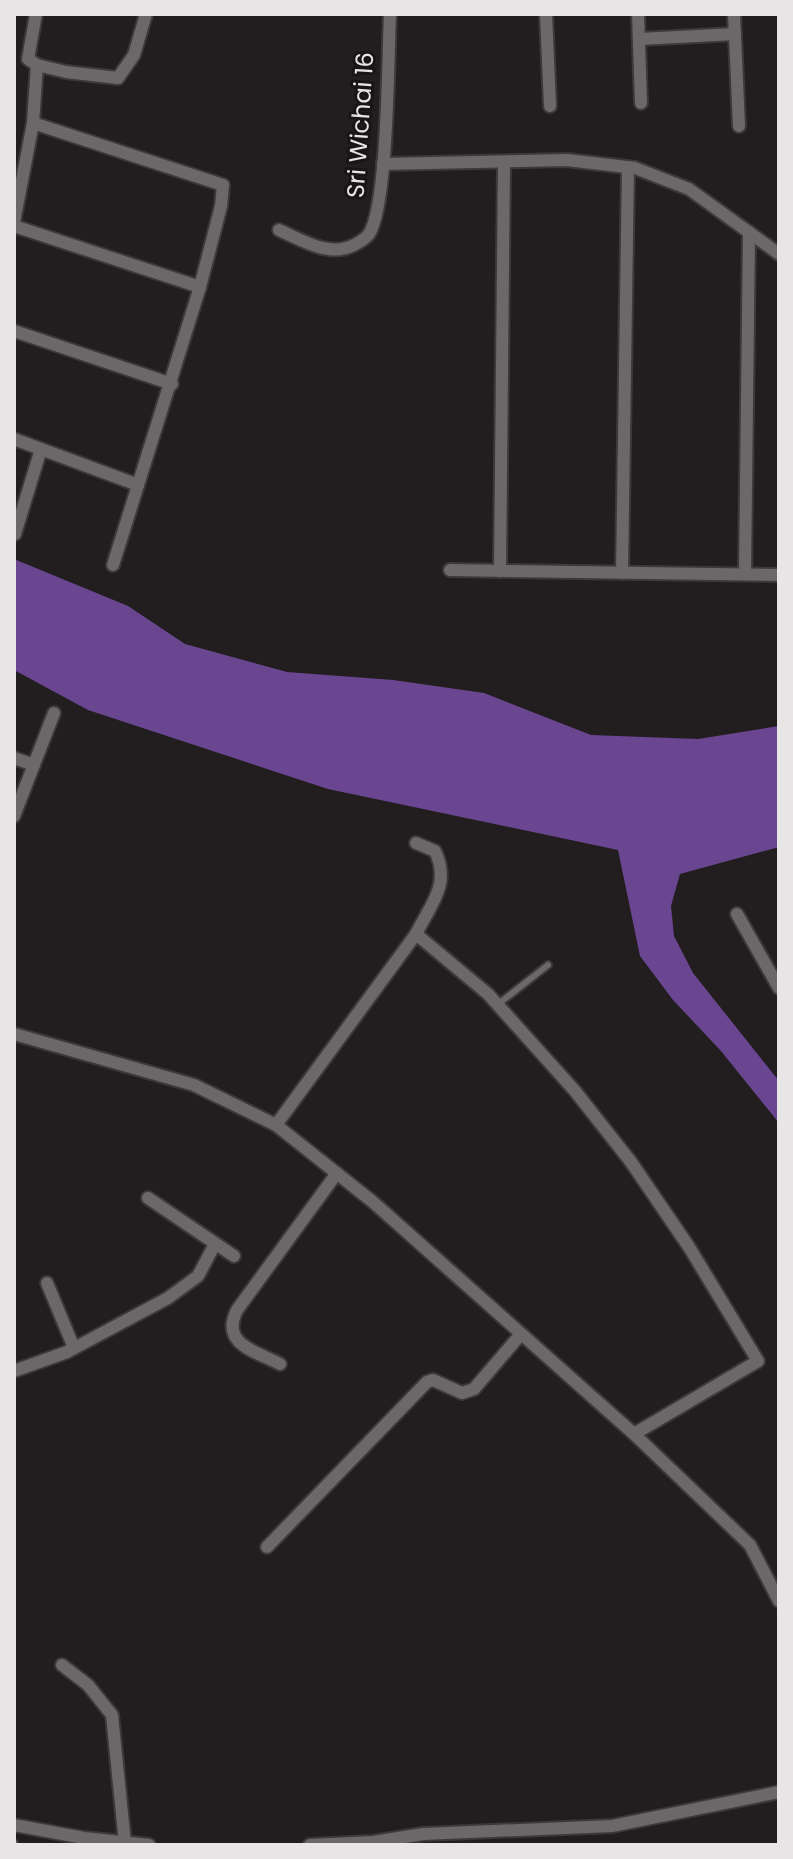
<svg xmlns="http://www.w3.org/2000/svg" width="793" height="1859" viewBox="0 0 793 1859" font-family="Poppins,sans-serif">
<style>
.water{fill:#6a4691}
.lines{fill:none;stroke-linecap:round;stroke-linejoin:round}
.service-casing{stroke:#3c393a;stroke-width:10}
.minor-casing{stroke:#3c393a;stroke-width:16}
.service{stroke:#6c6768;stroke-width:6}
.minor{stroke:#6c6768;stroke-width:12}
.labels{text-anchor:middle;dominant-baseline:central;stroke-width:6;stroke-linejoin:round;paint-order:stroke}
.street-label{font-size:24px;fill:#e8e5e6;stroke:#191516}
</style>
<rect width="100%" height="100%" fill="#221e1f"/>
<path class="water" d="M14,559L128,606L185,644L287,672L393,680L484,693L591,735L698,739L779,726V847L680,874L671,906L674,936L693,973L779,1081V1123L721,1051L673,1000L640,956L618,850L328,789L88,710L14,670Z"/>
<g class="lines">
<g class="service-casing">
<g id="service">
<path d="M497,1005L548,965"/>
<path d="M14,1843V1845"/>
</g>
</g>
<g class="minor-casing">
<g id="minor">
<path d="M546,14L550,106"/>
<path d="M638,14L641,103"/>
<path d="M734,14L739,126"/>
<path d="M639,39L735,34"/>
<path d="M37,65L66,72L118,78L134,55L146,14"/>
<path d="M33,123L223,185L221,206L200,287L113,565"/>
<path d="M383,164L567,160L635,168L689,189L779,254"/>
<path d="M14,222L33,123L37,65L28,59L36,14"/>
<path d="M14,226L200,287"/>
<path d="M279,230C302,240 329,258 354,245C358,243 366,238 369,234C388,205 388,56 390,14"/>
<path d="M14,331L172,384"/>
<path d="M14,439L138,485"/>
<path d="M15,534L41,449"/>
<path d="M450,570L779,575"/>
<path d="M500,571L504,163"/>
<path d="M622,573L628,167"/>
<path d="M745,573L749,232"/>
<path d="M14,758L34,765"/>
<path d="M14,816L54,713"/>
<path d="M416,843L435,851C451,884 431,904 416,934L488,994L575,1091L631,1162L689,1247L758,1361L634,1434"/>
<path d="M737,914L779,988"/>
<path d="M14,1034L194,1085L276,1125L373,1202L634,1434L750,1545L779,1601"/>
<path d="M276,1125L416,934"/>
<path d="M148,1198L234,1256"/>
<path d="M47,1283L74,1348"/>
<path d="M280,1364C255,1351 220,1344 237,1310L337,1173"/>
<path d="M14,1371L67,1352L168,1298L198,1276L215,1244"/>
<path d="M267,1547L427,1382L433,1380L462,1393L474,1389L521,1334"/>
<path d="M62,1665L88,1685L112,1715L125,1843"/>
<path d="M14,1825L84,1838L149,1845"/>
<path d="M310,1845L373,1842L423,1834L612,1826L779,1792"/>
</g>
</g>
<use href="#service" class="service"/>
<use href="#minor" class="minor"/>
</g>
<g class="labels">
<g class="street-label">
<text transform="translate(360 125) rotate(-86)">Sri Wichai 16</text>
</g>
</g>
<rect width="793" height="1859" fill="none" stroke="#e8e5e6" stroke-width="32"/>
</svg>
